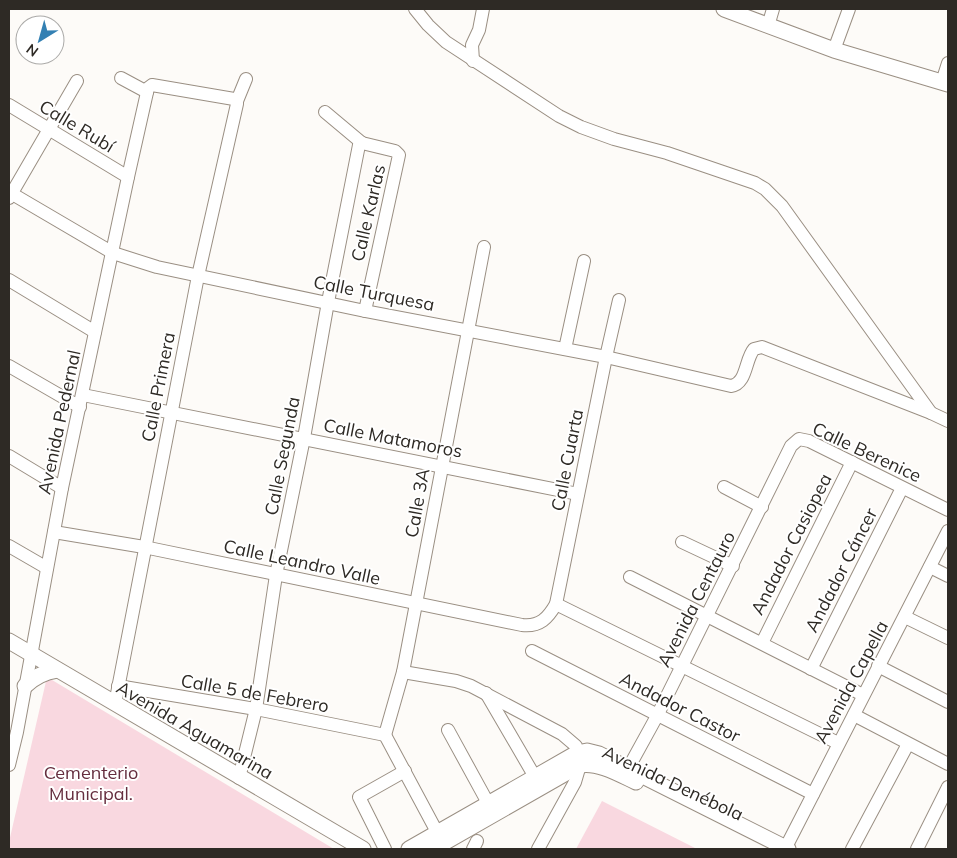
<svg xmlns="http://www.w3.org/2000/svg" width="957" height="858" viewBox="0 0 957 858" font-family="Mulish,sans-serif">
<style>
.green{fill:#f9d8e0}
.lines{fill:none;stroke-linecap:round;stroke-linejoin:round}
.minor-casing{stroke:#9a8f83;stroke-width:14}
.major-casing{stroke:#9a8f83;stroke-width:17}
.minor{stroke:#fff;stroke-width:12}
.major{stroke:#fff;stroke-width:15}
.labels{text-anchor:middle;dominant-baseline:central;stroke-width:4;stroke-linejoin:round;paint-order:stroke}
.street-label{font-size:18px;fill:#2e2a25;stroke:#fff}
.park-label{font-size:18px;fill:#652d3e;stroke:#fff}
</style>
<rect width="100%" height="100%" fill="#fdfbf8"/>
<g class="green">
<path d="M47,677L334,849H9V842Z"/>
<path d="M602,801L697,849H576Z"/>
</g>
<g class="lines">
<g class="minor-casing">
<g id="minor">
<path d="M415,9L428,25L446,42L559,116L581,127L614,139L667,153L755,183L765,189L782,206L931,413"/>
<path d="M768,26L773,9"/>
<path d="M834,50L849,9"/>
<path d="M473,61L472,45L479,30L483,9"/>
<path d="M121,78L147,92"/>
<path d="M942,82L948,63"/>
<path d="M9,105L128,177"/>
<path d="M325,112L362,143"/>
<path d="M362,143L395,151L399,155L365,311"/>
<path d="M9,192L113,253L157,267L365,311L606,357L731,386C747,384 745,359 754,349L762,347L931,413L948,421"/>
<path d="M9,198L77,81"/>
<path d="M9,280L95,332"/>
<path d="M565,349L584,261"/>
<path d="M9,366L80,407"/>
<path d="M83,395L578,494"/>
<path d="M9,456L62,488"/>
<path d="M724,487L762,507"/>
<path d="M54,532L144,547L522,625C540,627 548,618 556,604L606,357L619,300"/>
<path d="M682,542L733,566"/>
<path d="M9,546L47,568"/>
<path d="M930,567L948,576"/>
<path d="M630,577L863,695"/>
<path d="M556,604L838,743"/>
<path d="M905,617L948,638"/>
<path d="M762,643L852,462"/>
<path d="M532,651L813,794"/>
<path d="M878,666L948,702"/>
<path d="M811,669L902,488"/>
<path d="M403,672L456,681L471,686L562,734L576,746L577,753"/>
<path d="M118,686L256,709L385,735"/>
<path d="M486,693L535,777"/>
<path d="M115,704L198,276L237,104V101L246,79"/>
<path d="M854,715L948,764"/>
<path d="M448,730L488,803"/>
<path d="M385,735L403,672L484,247"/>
<path d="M385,735L437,832"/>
<path d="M9,765L17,732L62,488L128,177L148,88L152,85L234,99L237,101"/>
<path d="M624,776L657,716L791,446L799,439L809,441L948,510"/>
<path d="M239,778L256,709L276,575L304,438L328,302L359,145L362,143"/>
<path d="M385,849L359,797L405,771"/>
<path d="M473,849L477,841"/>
<path d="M538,849L575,782L580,765"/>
<path d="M785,849L948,531"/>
<path d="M852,849L908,744"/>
<path d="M917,849L948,787"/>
</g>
</g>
<g class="major-casing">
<g id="major">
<path d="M724,9L834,50L948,84"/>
<path d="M9,641L363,849"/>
<path d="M25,686C34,677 44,672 57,670"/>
<path d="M409,849L577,753L587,751L599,754L788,849"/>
<path d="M433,849L580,765C599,762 619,774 636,782"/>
</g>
</g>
<use href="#minor" class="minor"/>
<use href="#major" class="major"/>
</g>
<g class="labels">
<g class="street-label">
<text transform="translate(77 126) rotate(31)">Calle Rubí</text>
<text transform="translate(368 213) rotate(-77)">Calle Karlas</text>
<text transform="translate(374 293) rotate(11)">Calle Turquesa</text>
<text transform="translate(158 387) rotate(-79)">Calle Primera</text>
<text transform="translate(59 422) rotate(-78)">Avenida Pedernal</text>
<text transform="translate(393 438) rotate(11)">Calle Matamoros</text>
<text transform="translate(867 452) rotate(25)">Calle Berenice</text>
<text transform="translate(282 456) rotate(-79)">Calle Segunda</text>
<text transform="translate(567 460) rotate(-79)">Calle Cuarta</text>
<text transform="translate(417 503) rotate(-80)">Calle 3A</text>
<text transform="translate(791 544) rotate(-63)">Andador Casiopea</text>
<text transform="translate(302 562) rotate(12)">Calle Leandro Valle</text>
<text transform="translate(841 570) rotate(-63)">Andador Cáncer</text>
<text transform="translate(696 599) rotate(-63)">Avenida Centauro</text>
<text transform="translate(851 682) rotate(-62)">Avenida Capella</text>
<text transform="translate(255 693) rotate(10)">Calle 5 de Febrero</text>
<text transform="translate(680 707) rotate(27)">Andador Castor</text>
<text transform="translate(195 730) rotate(30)">Avenida Aguamarina</text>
<text transform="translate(673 783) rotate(25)">Avenida Denébola</text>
</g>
<g class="park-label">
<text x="91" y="772">Cementerio<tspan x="91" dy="21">Municipal.</tspan></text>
</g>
</g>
<rect width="957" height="858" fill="none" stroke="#2e2a25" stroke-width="20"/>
<g transform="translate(40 40) rotate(217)"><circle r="24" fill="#ffffff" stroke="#abaaa8"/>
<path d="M0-4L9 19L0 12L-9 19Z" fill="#3380b3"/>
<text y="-8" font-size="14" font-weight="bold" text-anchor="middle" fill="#2e2a25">N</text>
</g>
</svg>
